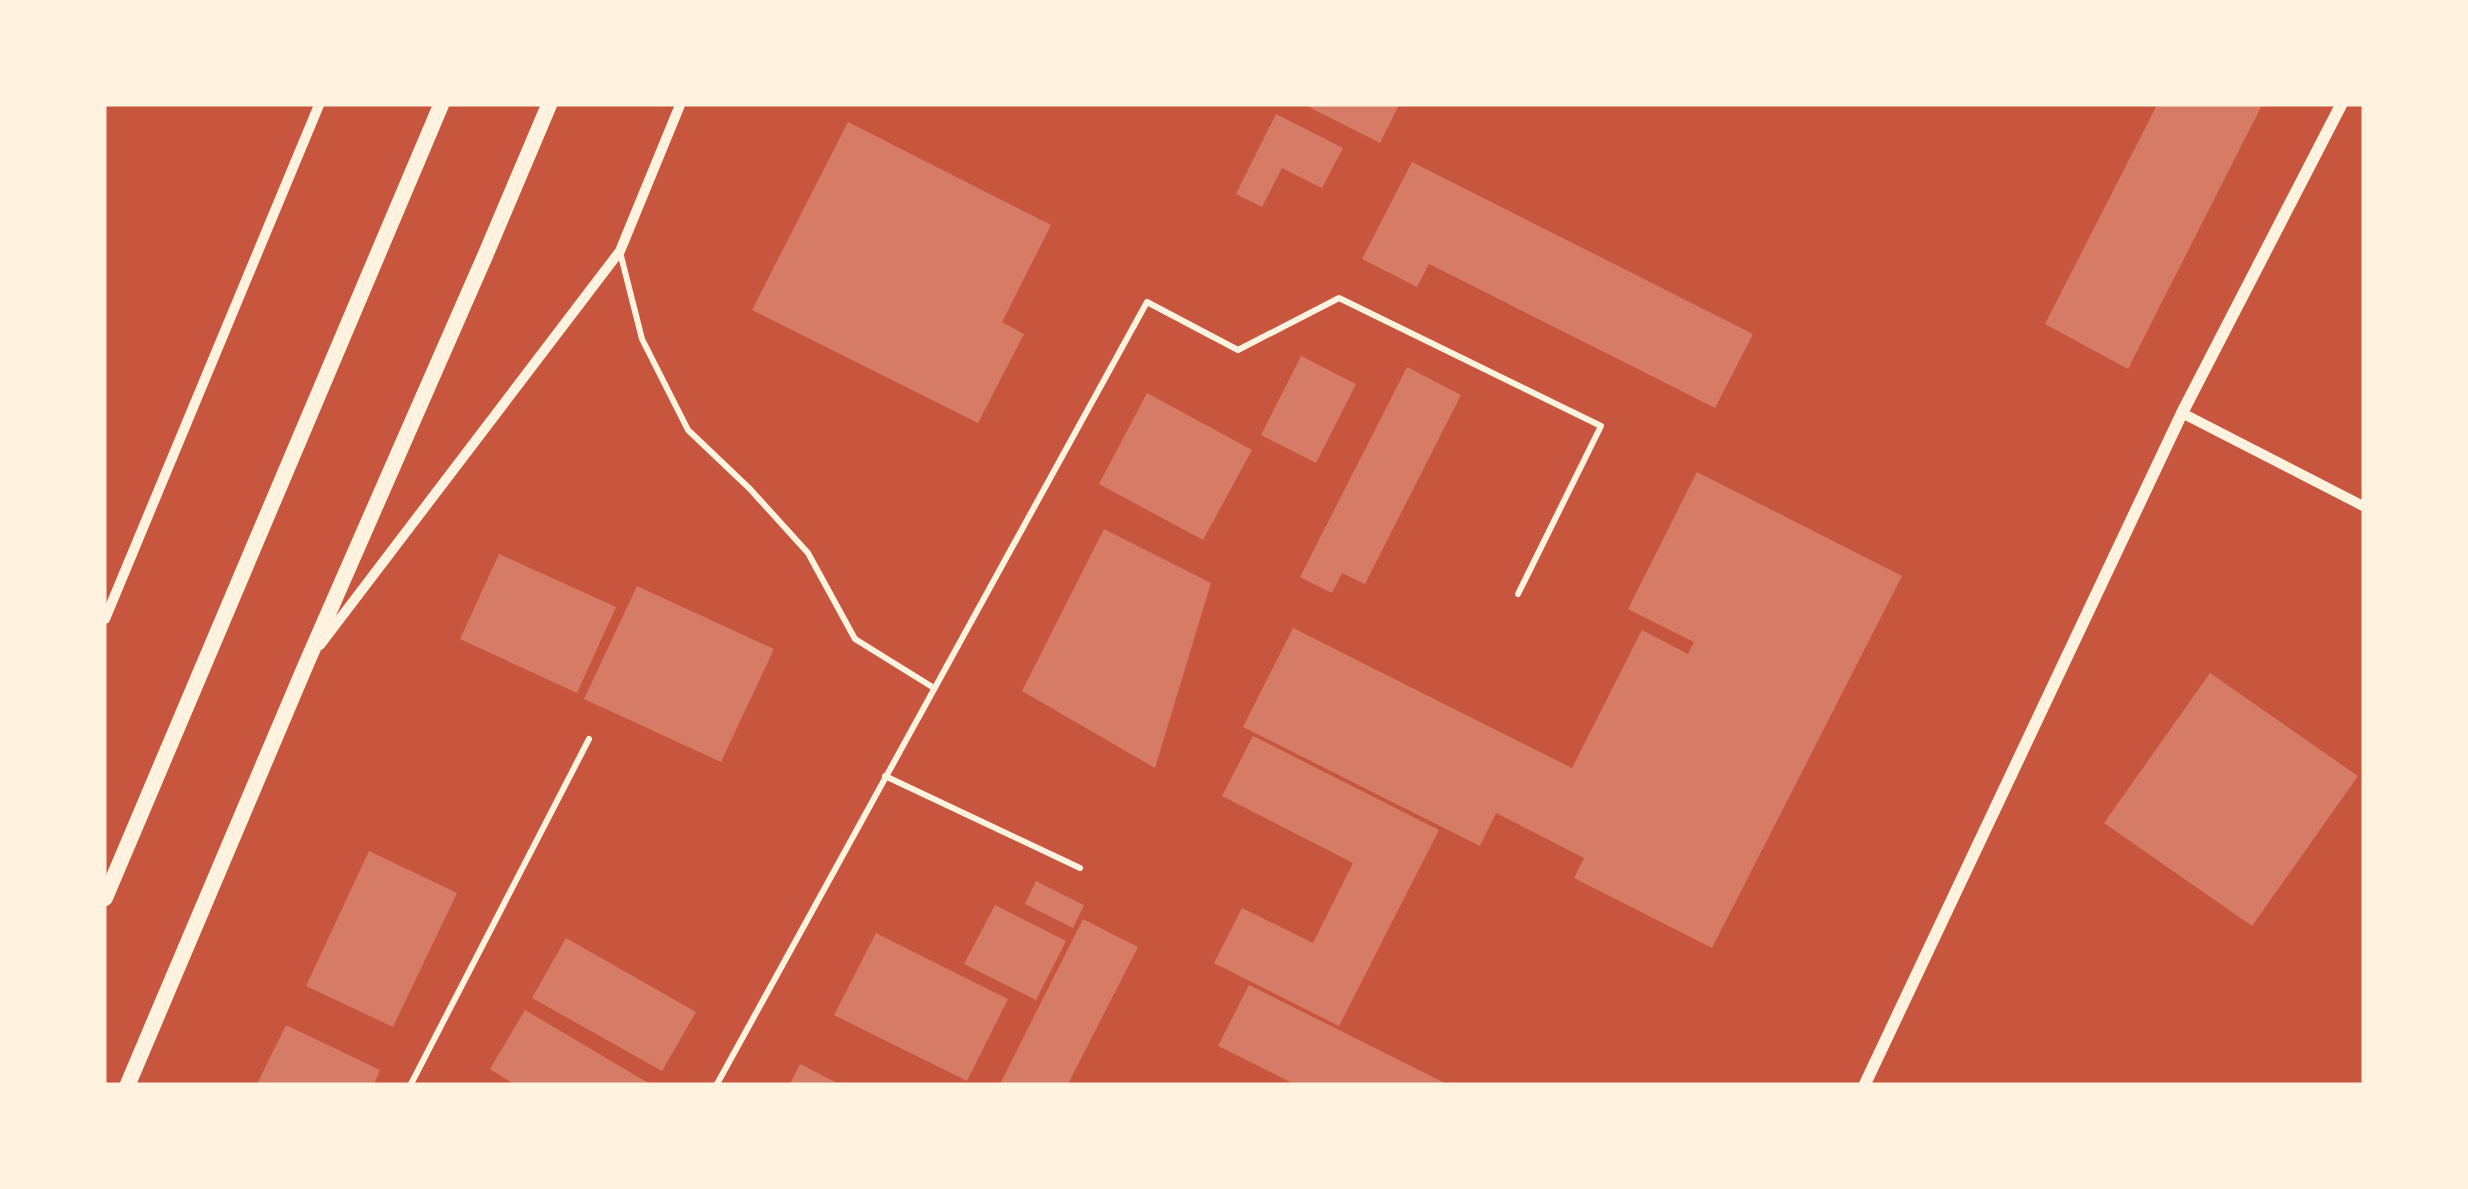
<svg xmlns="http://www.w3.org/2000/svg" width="2468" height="1189" viewBox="0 0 2468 1189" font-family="Spectral,serif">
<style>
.building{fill:#d67c66}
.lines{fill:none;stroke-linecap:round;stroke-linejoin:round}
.minor{stroke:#fff3e0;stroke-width:6}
.tertiary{stroke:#fff3e0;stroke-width:10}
.secondary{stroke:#fff3e0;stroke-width:12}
.trunk{stroke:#fff3e0;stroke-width:16}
</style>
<rect width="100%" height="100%" fill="#c8553d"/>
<g class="building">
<path d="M1305,105H1399L1380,143Z"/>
<path d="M2157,105H2262L2128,369L2045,324Z"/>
<path d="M1276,114L1343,148L1322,188L1282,168L1262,207L1236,194Z"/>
<path d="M848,122L1051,225L1002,322L1024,334L978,423L752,310Z"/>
<path d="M1412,162L1753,334L1715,408L1429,264L1417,287L1362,259Z"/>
<path d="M1301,356L1356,384L1316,463L1261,435Z"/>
<path d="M1407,367L1461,395L1365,584L1342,573L1332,593L1300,577Z"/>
<path d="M1147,393L1252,450L1203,540L1099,484Z"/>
<path d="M1697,472L1902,576L1712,948L1574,878L1584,858L1496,813L1480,846L1243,727L1293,628L1572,768L1642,630L1688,654L1694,642L1628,609Z"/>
<path d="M1104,529L1211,583L1155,768L1022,691Z"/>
<path d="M499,554L616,607L577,693L460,639Z"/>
<path d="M637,586L774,649L721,762L584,699Z"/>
<path d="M2210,673L2358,776L2252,926L2104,823Z"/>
<path d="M1253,736L1439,830L1339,1026L1214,963L1242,908L1313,943L1353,863L1222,796Z"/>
<path d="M369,851L457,893L393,1027L306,986Z"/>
<path d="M1036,881L1084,905L1073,928L1025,904Z"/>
<path d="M995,905L1066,941L1036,1000L964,964Z"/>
<path d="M1083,919L1138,947L1068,1084H1000Z"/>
<path d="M876,933L1008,999L967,1081L834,1015Z"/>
<path d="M566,938L696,1012L662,1071L532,998Z"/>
<path d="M1249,985L1447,1084H1294L1218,1046Z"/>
<path d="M525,1010L650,1084H514L490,1069Z"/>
<path d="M286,1025L380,1070L374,1084H257Z"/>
<path d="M800,1064L839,1084H790Z"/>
</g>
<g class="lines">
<g class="minor">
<path d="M620,252L642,339L688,430L750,489L808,553L855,639L934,688"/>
<path d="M885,776L1080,868"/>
<path d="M411,1084L589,739"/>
<path d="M717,1084L1147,302L1238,350L1339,298L1601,426L1518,594"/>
</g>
<g class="tertiary">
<path d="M2182,413L2363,506"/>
<path d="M105,619L319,105"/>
<path d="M320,645L620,251L680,105"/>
</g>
<path class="secondary" d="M1865,1084L2182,413L2341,105"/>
<g class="trunk">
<path d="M105,898L441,105"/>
<path d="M128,1084L307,662L485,256L549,105"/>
</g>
</g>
<rect width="2468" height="1189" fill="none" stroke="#fff3e0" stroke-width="213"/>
</svg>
